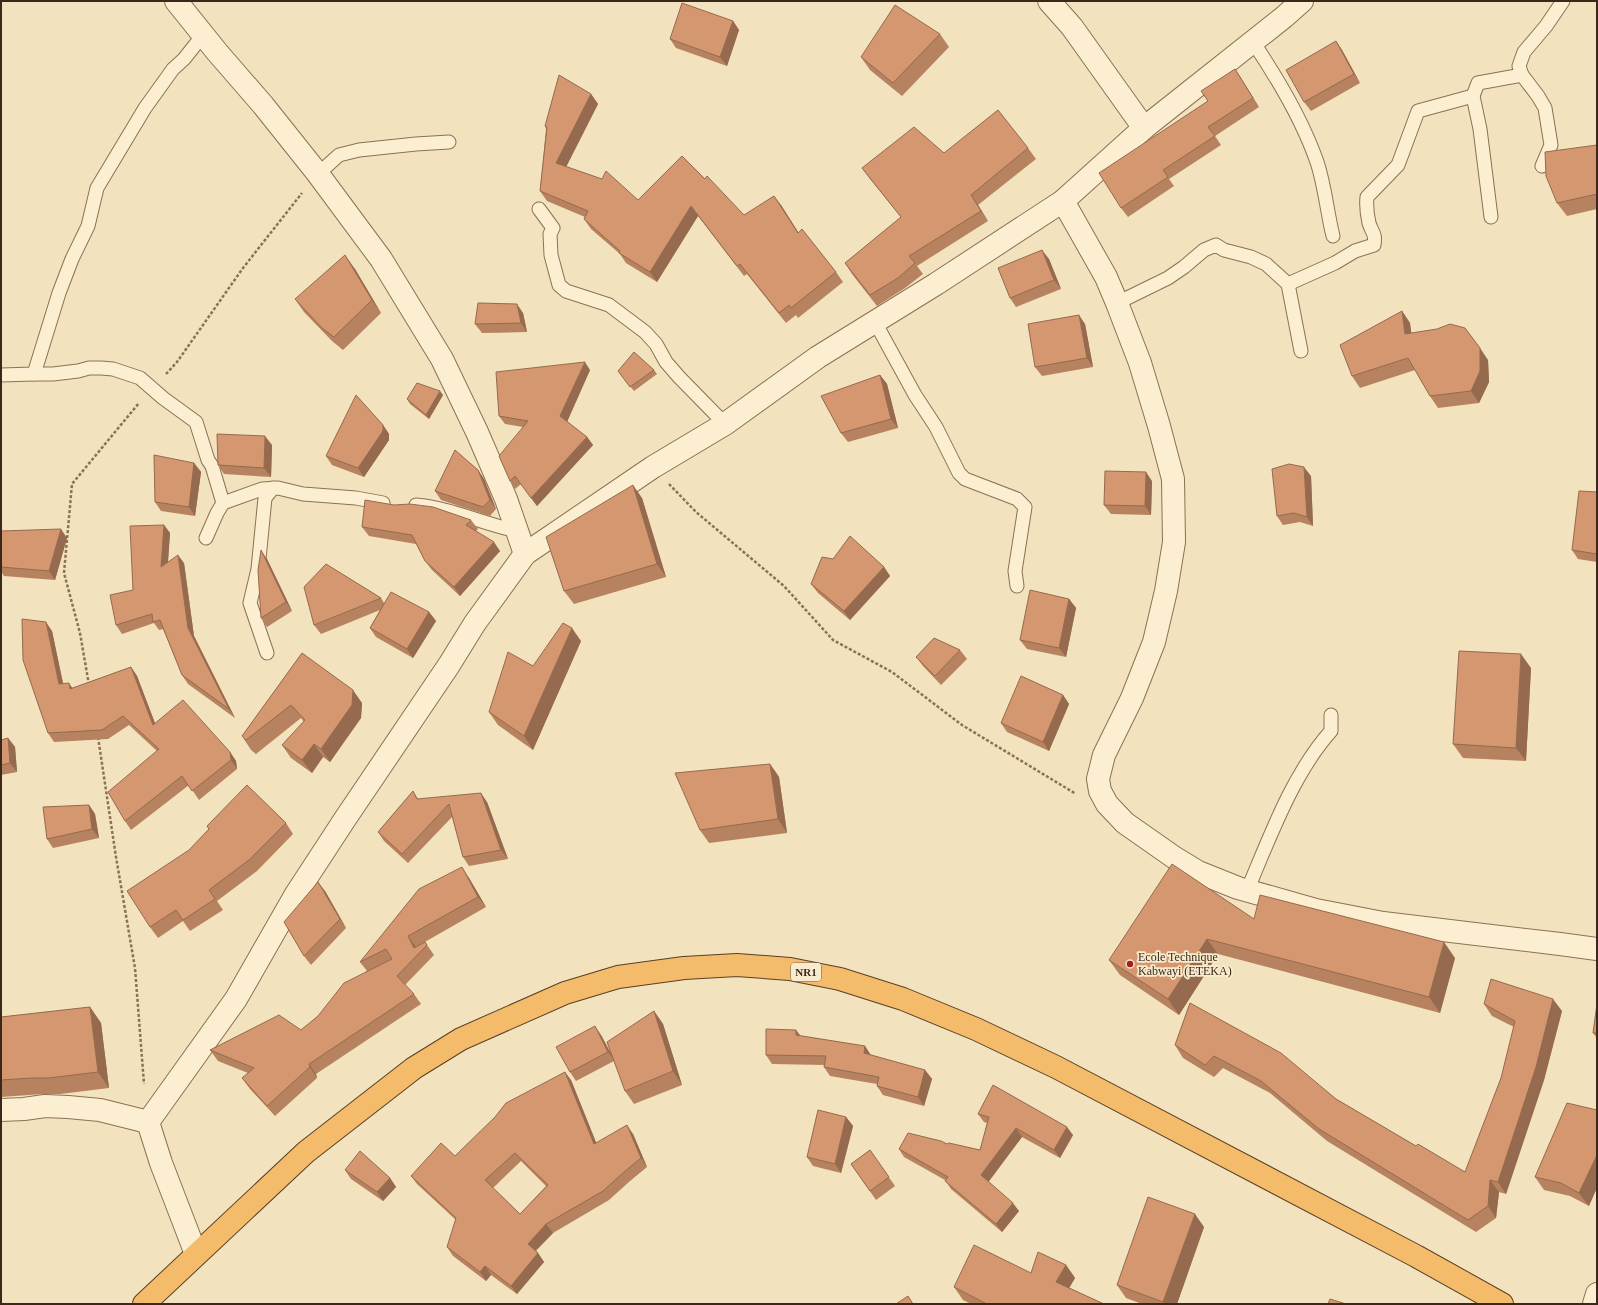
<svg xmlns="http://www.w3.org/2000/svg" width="1598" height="1305" viewBox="0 0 1598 1305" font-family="'Times New Roman',serif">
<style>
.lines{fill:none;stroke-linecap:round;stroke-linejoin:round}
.service-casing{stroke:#8c7154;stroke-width:15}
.minor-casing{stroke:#8c7154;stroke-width:24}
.trunk-casing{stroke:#593f29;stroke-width:24}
.path{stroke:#8c7154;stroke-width:2.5;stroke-dasharray:3 2;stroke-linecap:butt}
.service{stroke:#fcefd1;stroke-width:13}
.minor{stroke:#fcefd1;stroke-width:22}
.trunk{stroke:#f3bb6a;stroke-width:22}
.wall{fill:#b7825f;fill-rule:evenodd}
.shaded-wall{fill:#956a4e}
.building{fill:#d5976f;stroke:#956a4e;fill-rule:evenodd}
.poi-dot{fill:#a21e21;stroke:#f9ecce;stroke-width:1.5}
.labels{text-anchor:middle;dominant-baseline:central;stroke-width:3.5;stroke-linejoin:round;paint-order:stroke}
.shield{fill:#f9ecce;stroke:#736451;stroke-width:1}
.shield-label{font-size:11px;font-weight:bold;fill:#3a291b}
.poi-label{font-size:12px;fill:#3a291b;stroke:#f9ecce;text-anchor:start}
</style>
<rect width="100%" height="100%" fill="#f2e2bd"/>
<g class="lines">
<g class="service-casing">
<g id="service">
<path d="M1253,42C1278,79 1302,119 1317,162C1325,186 1327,212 1333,236"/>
<path d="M1542,166L1551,145L1545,108L1538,96L1522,75L1519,66L1524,52L1546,26L1563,1"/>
<path d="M318,174L339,155L359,150L416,144L449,142"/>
<path d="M539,209L553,228L550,234L551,255L559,285L566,291L609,305L645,332L656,344L666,362L679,377L725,424"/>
<path d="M1491,217L1480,129L1473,96L1478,83L1522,75"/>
<path d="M1288,284L1335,263L1355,251L1374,245C1376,233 1372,233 1369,223C1367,214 1366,206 1367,197L1398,165L1418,111L1473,96"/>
<path d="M1117,303L1168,278L1184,267L1204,250L1216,245L1224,250L1251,257L1266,264L1288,284L1301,351"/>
<path d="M875,322L915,395L936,427L959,473L965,479L1017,499L1025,507L1015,571L1017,586"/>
<path d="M34,374H53L78,371L89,368H101L113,369L140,378L163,398L196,422L208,460L212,466L223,503"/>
<path d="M1,375L34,374L59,293L72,259L88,226L97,188L145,108L173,69L184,59L203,35"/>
<path d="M416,505C451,508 483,524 517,531"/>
<path d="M206,538L217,513L223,503L262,489L278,488L303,494L356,498L383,503"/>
<path d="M267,653L250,603L258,569L265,498L273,488"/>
<path d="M1247,891C1269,839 1293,773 1331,731V715"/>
</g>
</g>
<g class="minor-casing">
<g id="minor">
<path d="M176,1L217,52L263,105L318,174L381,259L442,359L477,432L506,499L525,554"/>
<path d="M1049,1L1072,27L1144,128"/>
<path d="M1063,201L1106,277L1117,303L1140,363L1159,426L1173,479L1174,542L1166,591L1154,642L1132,698L1104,755L1098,779L1100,791L1107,804L1125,823L1175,858L1198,872L1238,888L1316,910L1383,923L1560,944L1597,949"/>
<path d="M1,1110L24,1109L45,1106L68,1107L100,1110L148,1122"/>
<path d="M196,1254L161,1163L148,1122L236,999L296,894L345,819L449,665L475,623L525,554L653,467L725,424L818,357L936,284L1063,201L1144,128L1284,17L1302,1"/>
<path d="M1594,1304L1597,1294"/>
</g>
</g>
<g class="trunk-casing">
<path id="trunk" d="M144,1304L306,1152L414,1068L461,1039L565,993L618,977L684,968L737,965L790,969L840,979L903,999L976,1029L1056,1067L1416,1256L1502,1304"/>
</g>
<g class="path">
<path d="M166,374L177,362L243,268L302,193"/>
<path d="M669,484L696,512L784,586L833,640L892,672L962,725L1076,794"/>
<path d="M89,685L80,633L64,573L72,484L139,403"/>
<path d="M98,737L116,857L135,968L144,1084"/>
</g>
<use href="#service" class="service"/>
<use href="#minor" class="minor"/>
<use href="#trunk" class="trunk"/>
</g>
<g class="wall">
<path d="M733,21L739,30L727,66L676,48L670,39Z"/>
<path d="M940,34L949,47L902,96L870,70L861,57Z"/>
<path d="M1336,41L1342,50L1360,83L1311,111L1304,102Z"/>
<path d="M1235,69L1259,107L1215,136L1221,145L1169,179L1174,186L1128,217L1121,208Z"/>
<path d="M591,94L598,104L566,167L638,200L705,179L744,215L781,205L798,232L836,272L843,282L798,318L796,315L786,323L747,274L744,276L698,216L657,282L626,263L620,254L591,229L584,219L585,217L547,201L540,191L546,129L545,126Z"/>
<path d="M1597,145V209L1567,216L1557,203Z"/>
<path d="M1028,148L1036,159L978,205L988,221L917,266L923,274L905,288L877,306L852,274L845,263L901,217L870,179L862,168L944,153Z"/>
<path d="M1049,259L1061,289L1016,307L1010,298Z"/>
<path d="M355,269L381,313L343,350L332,341L304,312L295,299Z"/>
<path d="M1402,311L1410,323L1411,333L1488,360L1489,382L1479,403L1438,408L1430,396L1415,370L1360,388L1352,376Z"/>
<path d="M523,313L527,332L482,333L475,324Z"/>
<path d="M1085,324L1093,367L1042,376L1035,367Z"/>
<path d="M590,370L567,422L587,437L593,445L537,506L521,484L515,489L510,481L523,427L505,424L499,416Z"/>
<path d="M654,370L657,374L634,391L618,371Z"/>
<path d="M880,375L887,384L898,428L848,442L841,433Z"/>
<path d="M443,395L429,419L410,404L407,399Z"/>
<path d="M383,425L389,434V440L364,477L332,465L326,456Z"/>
<path d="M272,445L271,477L224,474L218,465Z"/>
<path d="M194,463L201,472L195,516L161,511L155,502Z"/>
<path d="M478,470L484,479L496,509L490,516L441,500L435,491Z"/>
<path d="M1311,476L1313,526L1300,522L1283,525L1277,516Z"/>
<path d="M1152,481L1151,515L1111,514L1104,505Z"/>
<path d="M1597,492V562L1578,559L1572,550Z"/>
<path d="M642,498L666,577L574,604L564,591Z"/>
<path d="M471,520L478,529L476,531L500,551L460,596L432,570L425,561L416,544L369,536L362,527Z"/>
<path d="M164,525L170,533L168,562L184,563L194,636L235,718L188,684L182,675L163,629L159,630L154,623L122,634L116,625Z"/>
<path d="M1,531L67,538L55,580L4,576L1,571Z"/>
<path d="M267,559L292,611L267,627L261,618Z"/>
<path d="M833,559L884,567L890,576L850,620L818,593L811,584Z"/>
<path d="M381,598L384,603L429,612L436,621L413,658L376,637L370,628L380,610L321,634L314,625Z"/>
<path d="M1069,599L1076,608L1066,657L1027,649L1020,640Z"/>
<path d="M52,631L63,683L73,688L131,667L137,676L155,723L230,752L236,761L237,769L199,800L189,785L131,830L125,821L157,751L129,725L108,739L54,742L48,733Z"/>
<path d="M581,641L533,750L498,725L489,712L533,666Z"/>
<path d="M960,650L967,659L941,685L923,666L916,657Z"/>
<path d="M302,653L362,703L361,718L330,762L323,757L312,773L291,758L282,745L304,722L301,718L256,754L251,750L242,736Z"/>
<path d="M1531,668L1526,761L1463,758L1453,744Z"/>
<path d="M1063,695L1069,704L1049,751L1007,732L1001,723Z"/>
<path d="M8,738L15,747L17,772L1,775V740Z"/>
<path d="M770,764L779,777L787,833L709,843L700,830Z"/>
<path d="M413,791L418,799L487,802L508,859L469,866L463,857L452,817L408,863L384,841L378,832Z"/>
<path d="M89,805L95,814L99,838L53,848L47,839Z"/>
<path d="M286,823L293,834L257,871L217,901L223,910L190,931L183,921L158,938L150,927L189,850L209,829L207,826Z"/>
<path d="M469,878L486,907L416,947L425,942L434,955L405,985L414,994L421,1004L316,1074L317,1078L275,1116L250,1089L242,1078L248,1073L218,1061L210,1050L301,1030L318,1016L367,971L360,962Z"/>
<path d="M325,891L346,928L311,965L304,956Z"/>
<path d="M1254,919L1455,958L1440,1013L1218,954L1179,1015L1120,975L1109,960Z"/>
<path d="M1190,1003L1336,1099L1416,1146L1465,1172L1501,1078L1514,1027L1492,1016L1484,1004L1562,1011L1544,1080L1506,1194L1499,1192L1496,1218L1476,1232L1327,1141L1270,1093L1223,1068L1214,1077L1183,1058L1175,1045Z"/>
<path d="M1597,1004V1038L1593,1033Z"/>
<path d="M90,1007L101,1023L109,1088L60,1094H43L1,1097V1017Z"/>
<path d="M654,1011L663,1024L682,1085L634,1104L625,1091L614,1061L576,1081L570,1072L601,1035L612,1056Z"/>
<path d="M796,1030L800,1036L865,1046L871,1055L925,1070L932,1079L924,1106L883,1095L877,1086V1084L830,1076L824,1067L825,1065L772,1064L766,1055Z"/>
<path d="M571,1080L596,1143L633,1134L647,1167L630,1181L609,1200L553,1233L536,1251L538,1253L544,1262L517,1294L491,1275L486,1281L453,1256L447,1247L456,1220L417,1184L411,1176L455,1156ZM521,1161L546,1186L520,1214L493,1188Z"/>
<path d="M1597,1110L1589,1206L1570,1196L1544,1190L1535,1177Z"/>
<path d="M978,1114L1073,1135L1060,1158L1022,1137L988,1182L1019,1211L1002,1232L951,1189L945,1180L904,1157L899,1149L947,1144L980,1150L987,1123L984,1122Z"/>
<path d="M846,1117L853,1126L841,1173L813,1166L807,1157Z"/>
<path d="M870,1150L895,1186L876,1200L851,1164Z"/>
<path d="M345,1170L390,1178L396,1187L383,1201L351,1179Z"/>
<path d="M1204,1227L1177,1304H1142L1126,1298L1117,1285Z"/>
<path d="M1066,1265L1075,1278L1069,1288L1104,1304H971L963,1300L954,1287L1031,1273Z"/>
</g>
<g class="shaded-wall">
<path d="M733,21L739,30L727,66L720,57Z"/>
<path d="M1336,41L1342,50L1360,83L1354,74Z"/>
<path d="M1235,69L1241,78L1259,107L1253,98Z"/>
<path d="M591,94L598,104L563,173L556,163Z"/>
<path d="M971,195L978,205L988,221L981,211Z"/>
<path d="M774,196L781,205L805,243L798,233Z"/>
<path d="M691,206L698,216L657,282L650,272Z"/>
<path d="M1042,250L1049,259L1061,289L1054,280Z"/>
<path d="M345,255L355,269L381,313L372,300Z"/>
<path d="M517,304L523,313L527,332L521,323Z"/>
<path d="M1402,311L1410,323L1413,346L1405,334Z"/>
<path d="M1079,315L1085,324L1093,367L1087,358Z"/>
<path d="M1480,348L1488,360L1489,382L1479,403L1471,391Z"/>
<path d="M585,362L590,370L566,424L560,416Z"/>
<path d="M880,375L887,384L898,428L891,419Z"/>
<path d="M440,391L443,395L429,419L426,415Z"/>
<path d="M383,425L389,434V440L364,477L358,468Z"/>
<path d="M265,436L272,445L271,477L264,468Z"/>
<path d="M587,437L593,445L537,506L531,498Z"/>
<path d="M194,463L201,472L195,516L189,507Z"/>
<path d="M1304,467L1311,476L1313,526L1307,517Z"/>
<path d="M478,470L484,479L496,509L490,500Z"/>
<path d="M1146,472L1152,481L1151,515L1145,506Z"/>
<path d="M633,485L642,498L666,577L657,564Z"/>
<path d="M164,525L170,533L167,575L161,567Z"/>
<path d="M61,529L67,538L55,580L49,571Z"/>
<path d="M494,542L500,551L460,596L454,587Z"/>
<path d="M261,550L267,559L292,611L286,602Z"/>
<path d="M178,555L184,563L194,636L235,718L229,709L188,628Z"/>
<path d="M884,567L890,576L850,620L844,611Z"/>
<path d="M1069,599L1076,608L1066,657L1059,648Z"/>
<path d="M429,612L436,621L413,658L407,649Z"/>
<path d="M46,622L52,631L65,693L59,684Z"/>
<path d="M572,628L581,641L533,750L524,736Z"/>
<path d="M1521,654L1531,668L1526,761L1516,748Z"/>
<path d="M131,667L137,676L159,734L153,725Z"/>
<path d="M69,683L75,692L70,689Z"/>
<path d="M353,690L362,703L361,718L330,762L321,749Z"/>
<path d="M1063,695L1069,704L1049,751L1043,742Z"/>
<path d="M8,738L15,747L17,772L10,763Z"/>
<path d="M314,744L323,757L312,773L302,760Z"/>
<path d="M230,752L236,761L237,769L231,760Z"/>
<path d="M770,764L779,777L787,833L778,819Z"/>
<path d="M481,793L487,802L508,859L501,850Z"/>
<path d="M89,805L95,814L99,838L92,829Z"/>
<path d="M462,867L469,878L486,907L478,897Z"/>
<path d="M318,882L325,891L346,928L340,919Z"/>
<path d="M408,936L416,947L414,948Z"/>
<path d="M1207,939L1218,954L1179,1015L1168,999Z"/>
<path d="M1444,942L1455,958L1440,1013L1429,997Z"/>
<path d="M1553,999L1562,1011L1544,1080L1506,1194L1498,1182Z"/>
<path d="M90,1007L101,1023L109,1088L98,1072Z"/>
<path d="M654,1011L663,1024L682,1085L673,1071Z"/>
<path d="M595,1026L601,1035L615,1061L608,1052Z"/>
<path d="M796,1030L803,1039L796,1035Z"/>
<path d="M865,1046L871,1056L864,1053Z"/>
<path d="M309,1064L316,1074L317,1078L310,1067Z"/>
<path d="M925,1070L932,1079L924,1106L918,1097Z"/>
<path d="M565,1072L571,1080L600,1152L594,1144Z"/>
<path d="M846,1117L853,1126L841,1173L835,1164Z"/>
<path d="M627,1125L633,1134L647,1167L641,1158Z"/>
<path d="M1067,1127L1073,1135L1060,1158L1054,1150Z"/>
<path d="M1016,1128L1022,1137L987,1184L981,1175Z"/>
<path d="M1597,1155V1188L1589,1206L1579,1193Z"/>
<path d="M390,1178L396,1187L383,1201L377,1192Z"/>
<path d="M1490,1180L1499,1192L1496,1218L1488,1206Z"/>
<path d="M1013,1203L1019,1211L1002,1232L996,1224Z"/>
<path d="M1195,1214L1204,1227L1177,1304H1165L1163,1302Z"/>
<path d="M546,1224L553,1233L534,1252L528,1244Z"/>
<path d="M538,1253L544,1262L517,1294L511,1286Z"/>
<path d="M1066,1265L1075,1278L1065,1295L1056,1282Z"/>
<path d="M485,1266L491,1275L486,1281L480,1272Z"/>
</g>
<g class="building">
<path d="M682,3L733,21L720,57L670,39Z"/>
<path d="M895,5L940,34L893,83L861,57Z"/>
<path d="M1336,41L1354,74L1304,102L1286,70Z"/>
<path d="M1235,69L1253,98L1208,127L1215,136L1163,170L1168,177L1121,208L1099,173L1208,101L1201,91Z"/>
<path d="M559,75L591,94L556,163L602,179L606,171L638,200L682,156L705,179L707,176L744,215L774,196L798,233L802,229L836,272L791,308L789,305L779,313L740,264L737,266L691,206L650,272L619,253L620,251L584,219L588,211L540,191L547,127L545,126Z"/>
<path d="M998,110L1028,148L971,195L981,211L909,256L915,263L898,278L870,295L845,263L901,217L862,168L914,127L944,153Z"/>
<path d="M1597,145V194L1557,203L1546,176L1545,152Z"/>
<path d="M1042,250L1054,280L1010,298L998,268Z"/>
<path d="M345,255L372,300L334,337L322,328L295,299Z"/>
<path d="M478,303L517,304L521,323L475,324Z"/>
<path d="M1402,311L1405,334L1437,329L1450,324L1465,328L1480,348V371L1471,391L1430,396L1408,358L1352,376L1340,345Z"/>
<path d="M1079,315L1087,358L1035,367L1028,324Z"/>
<path d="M634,352L654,370L630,387L618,371Z"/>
<path d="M585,362L560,416L587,437L531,498L515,476L510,481L499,456L528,421L499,416L496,372Z"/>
<path d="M880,375L891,419L841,433L821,396Z"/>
<path d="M417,383L440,391L426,415L407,399Z"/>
<path d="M356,395L383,425V431L358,468L326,456Z"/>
<path d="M217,434L265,436L264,468L218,465Z"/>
<path d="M455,450L478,470L490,500L483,507L435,491Z"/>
<path d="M154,455L194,463L189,507L155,502Z"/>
<path d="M1289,464L1304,467L1307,517L1294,513L1277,516L1272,469Z"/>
<path d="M1105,471L1146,472L1145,506L1104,505Z"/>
<path d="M633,485L657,564L564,591L546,537Z"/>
<path d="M1579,491L1597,492V554L1572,550Z"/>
<path d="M365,500L394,505L410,504L433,507L471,520L466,525L494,542L454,587L425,561L412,535L362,527Z"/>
<path d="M164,525L161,567L178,555L188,628L229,709L182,675L160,620L153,622L152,614L116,625L110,595L133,590L130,526Z"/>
<path d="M61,529L49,571L1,567V531Z"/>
<path d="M850,536L884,567L844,611L811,584L822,557L833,559Z"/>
<path d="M261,550L286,602L261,618L258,570Z"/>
<path d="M326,564L381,598L314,625L304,587Z"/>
<path d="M1030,590L1069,599L1059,648L1020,640Z"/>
<path d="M391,592L429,612L407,649L370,628Z"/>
<path d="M22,619L46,622L59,684L69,683L70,689L131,667L153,725L183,700L230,752L231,760L192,791L182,776L125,821L108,792L159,749L123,716L102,730L48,733L23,660Z"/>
<path d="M563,623L572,628L524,736L489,712L508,652L533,666Z"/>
<path d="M934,638L960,650L935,676L916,657Z"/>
<path d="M1459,651L1521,654L1516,748L1453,744Z"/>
<path d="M302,653L353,690L352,705L321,749L314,744L302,760L282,745L305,720L291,705L246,740L242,736Z"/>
<path d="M1021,676L1063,695L1043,742L1001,723Z"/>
<path d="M8,738L10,763L1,765V740Z"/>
<path d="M770,764L778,819L700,830L675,773Z"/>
<path d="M247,785L286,823L249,860L209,890L215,899L183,920L176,910L150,927L127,891L189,850L209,829L207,826Z"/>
<path d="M413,791L417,799L481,793L501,850L463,857L449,804L402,854L378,832Z"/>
<path d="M89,805L92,829L47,839L43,807Z"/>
<path d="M1172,864L1254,919L1260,895L1444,942L1429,997L1207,939L1168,999L1109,960Z"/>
<path d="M462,867L478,897L408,936L414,948L425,942L427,945L397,976L414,994L309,1064L310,1067L267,1106L242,1078L254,1068L210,1050L279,1015L301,1030L318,1016L344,983L392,959L386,949L360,962L419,889Z"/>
<path d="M318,882L340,919L304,956L284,922Z"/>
<path d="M1491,979L1553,999L1536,1067L1498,1182L1490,1180L1488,1206L1468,1220L1319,1129L1261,1081L1214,1056L1205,1065L1175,1045L1190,1003L1281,1053L1336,1099L1416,1146L1418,1144L1465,1172L1501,1078L1515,1021L1484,1004Z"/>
<path d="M1597,1004V1033H1593Z"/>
<path d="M90,1007L98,1072L49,1078H32L1,1080V1017Z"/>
<path d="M654,1011L673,1071L625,1091L607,1042Z"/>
<path d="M595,1026L608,1052L570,1072L556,1047Z"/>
<path d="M766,1029L796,1030V1035L865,1046L864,1053L925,1070L918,1097L877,1086L879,1077L824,1067L826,1056L766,1055Z"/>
<path d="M565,1072L594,1144L627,1125L641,1158L624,1172L603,1191L546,1224L528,1244L538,1253L511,1286L485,1266L480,1272L447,1247L456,1218L411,1176L441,1143L455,1156L495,1117L506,1103ZM515,1153L548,1185L520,1214L485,1180Z"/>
<path d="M993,1085L1067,1127L1054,1150L1016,1128L981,1175L1013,1203L996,1224L945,1181L948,1177L899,1149L908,1133L941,1141L947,1144L949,1143L980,1150L989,1117L978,1114Z"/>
<path d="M1567,1103L1597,1110V1155L1579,1193L1561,1183L1535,1177Z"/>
<path d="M818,1110L846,1117L835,1164L807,1157Z"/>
<path d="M870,1150L889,1177L870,1191L851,1164Z"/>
<path d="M360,1151L390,1178L377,1192L345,1170Z"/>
<path d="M1148,1197L1195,1214L1163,1302L1117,1285Z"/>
<path d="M974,1245L1031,1273L1038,1252L1066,1265L1056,1282L1104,1304H987L954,1287Z"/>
<path d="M908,1296L913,1304H896Z"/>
<path d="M1330,1299L1346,1304H1328Z"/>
</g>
<circle class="poi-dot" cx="1130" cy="964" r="4"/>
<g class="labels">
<rect class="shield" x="791" y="963" width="30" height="18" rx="3"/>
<g class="shield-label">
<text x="806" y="972">NR1</text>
</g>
<g class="poi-label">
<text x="1138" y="957">Ecole Technique<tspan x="1138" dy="14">Kabwayi (ETEKA)</tspan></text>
</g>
</g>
<rect width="1598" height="1305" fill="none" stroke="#3a291b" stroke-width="4"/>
</svg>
